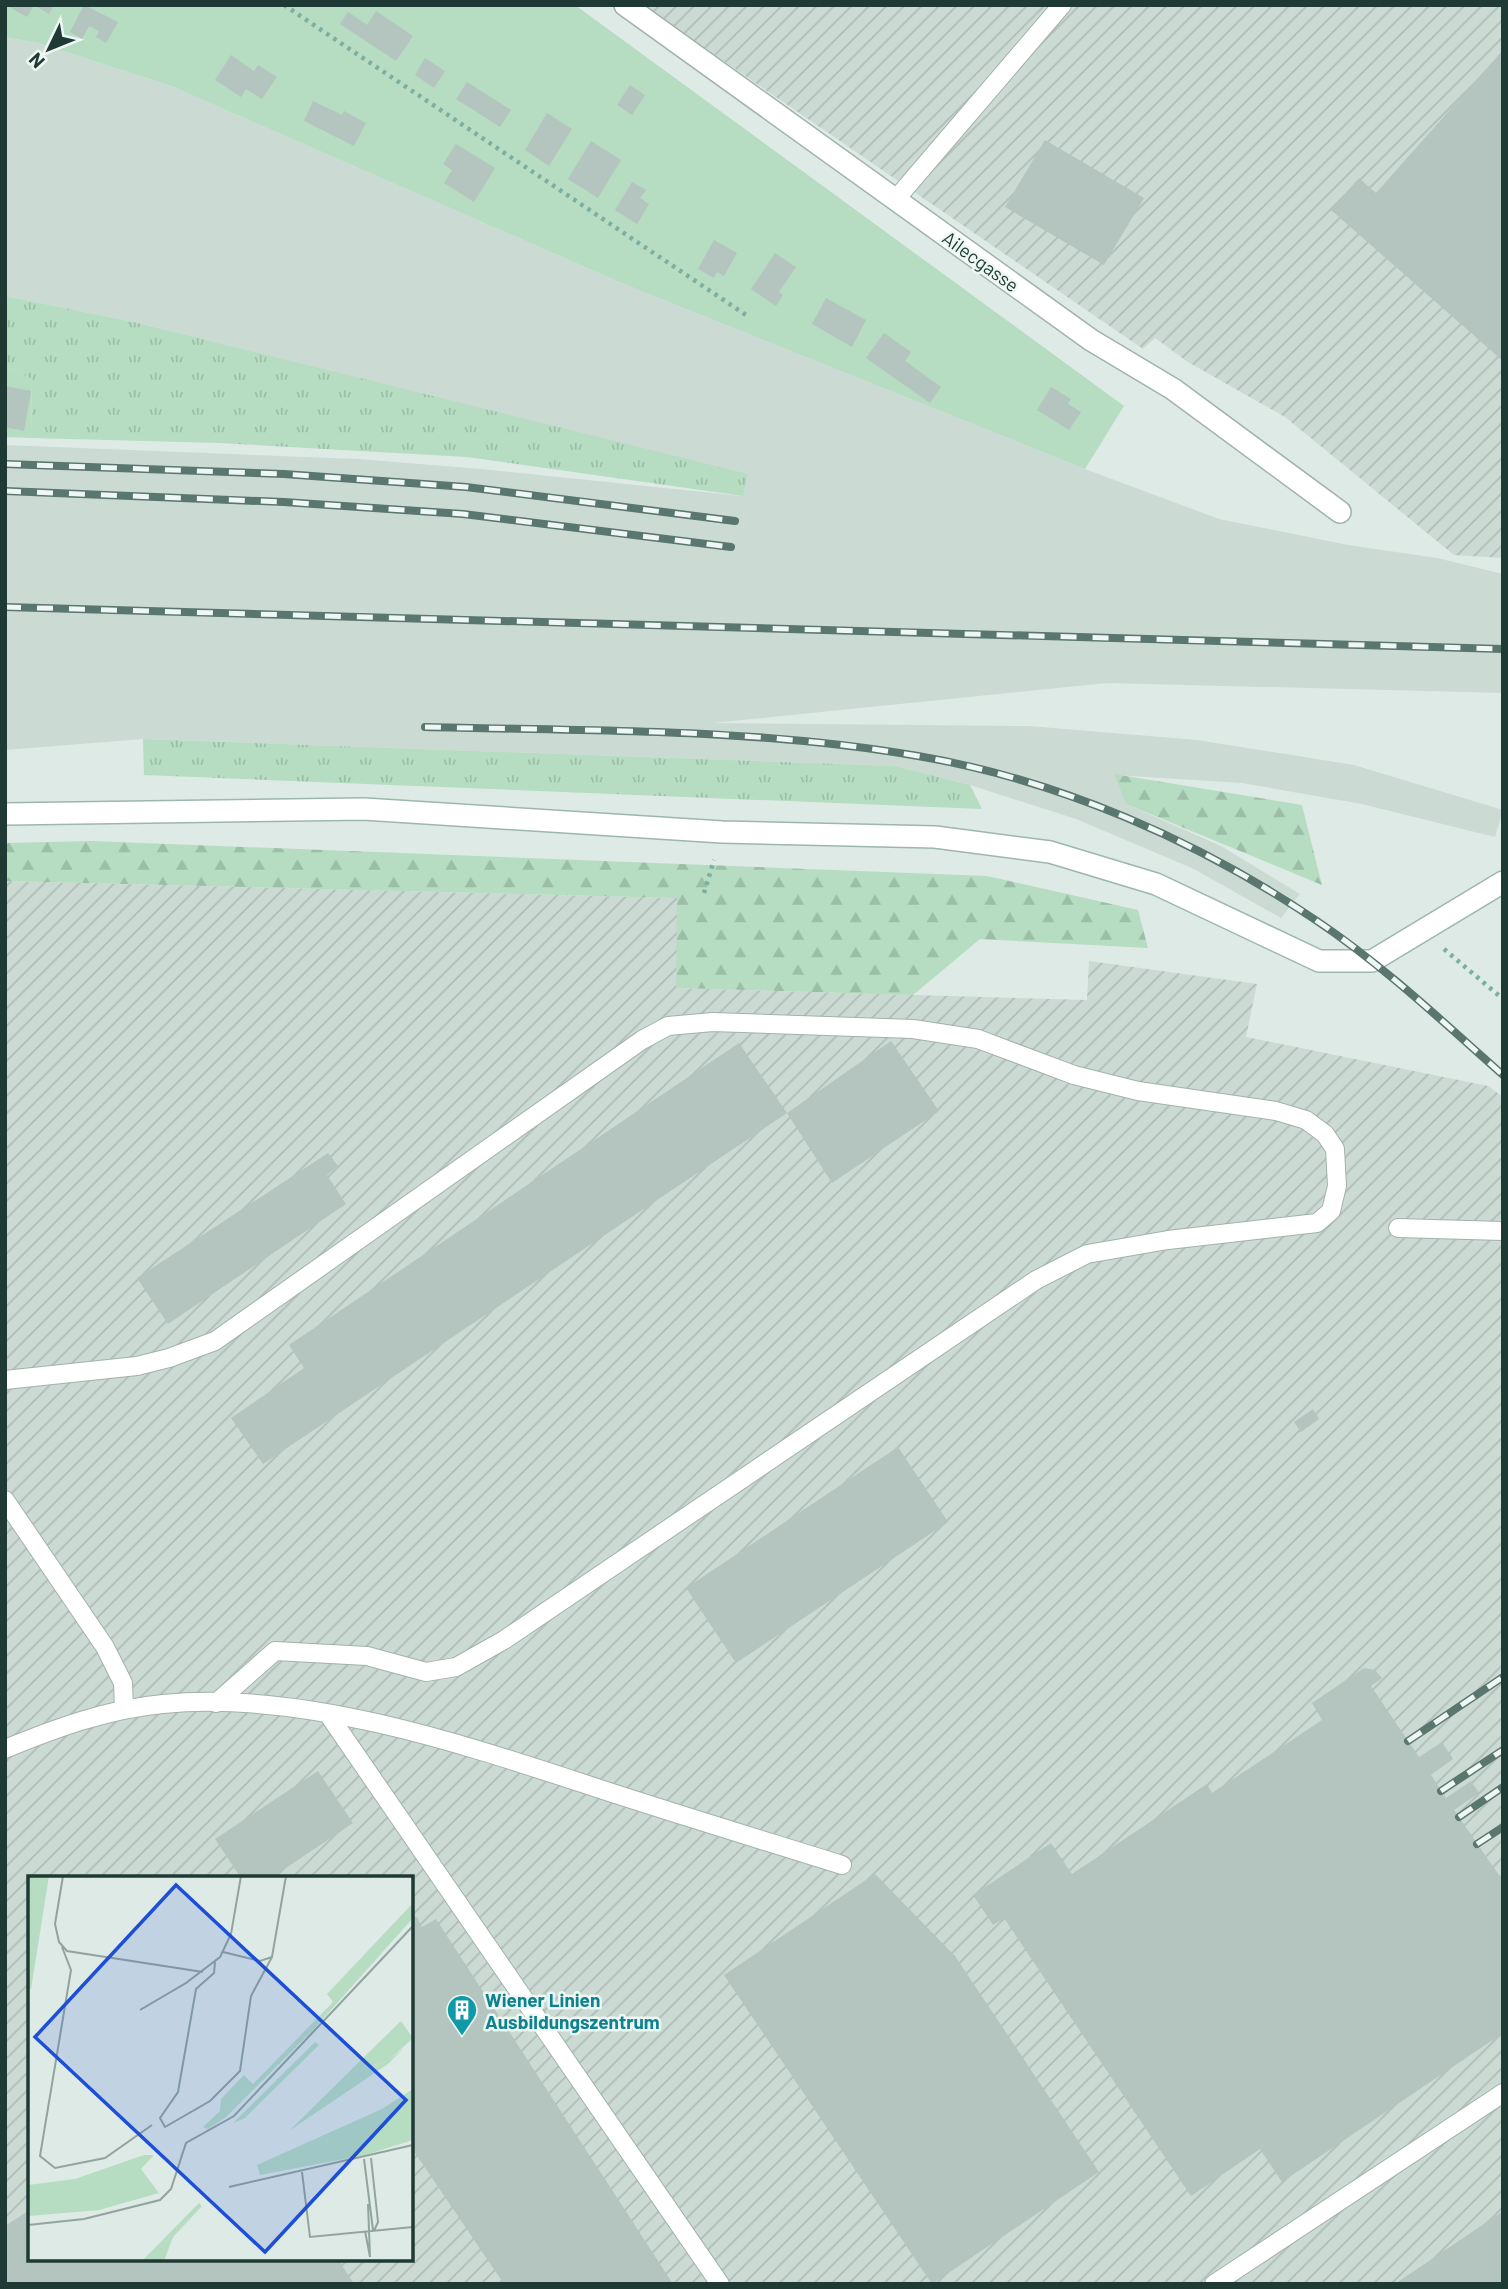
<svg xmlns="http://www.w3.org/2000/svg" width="1508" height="2289" viewBox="0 0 1508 2289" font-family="Barlow,sans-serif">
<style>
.built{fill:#ccdad4}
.industrial{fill:url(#industrial-furrows);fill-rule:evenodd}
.grass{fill:url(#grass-tufts)}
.forest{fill:url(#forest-firs)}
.garden{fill:#b6dcc2}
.building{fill:#b3c5be}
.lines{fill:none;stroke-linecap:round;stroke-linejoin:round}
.lane-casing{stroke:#a1b2ac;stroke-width:20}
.street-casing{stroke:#a1b2ac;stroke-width:24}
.secondary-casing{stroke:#9db6ae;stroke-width:24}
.path{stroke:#7dafa1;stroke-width:4.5;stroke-dasharray:3.5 5;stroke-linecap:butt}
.lane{stroke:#fff;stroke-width:18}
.street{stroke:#fff;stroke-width:21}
.secondary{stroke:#fff;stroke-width:21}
.rail-casing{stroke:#59766f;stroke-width:8}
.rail{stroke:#eef7f3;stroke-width:5;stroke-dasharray:16;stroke-linecap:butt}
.labels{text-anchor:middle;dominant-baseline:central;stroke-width:5;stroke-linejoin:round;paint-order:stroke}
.street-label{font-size:19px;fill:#1f3a34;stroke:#eef7f3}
.culture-label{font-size:19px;font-weight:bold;fill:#0d838f;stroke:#eef7f3;text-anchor:start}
.inset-road{fill:none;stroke:#92a49e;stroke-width:2}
.view{fill:#1d4ed8;fill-opacity:0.15;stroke:#1d4ed8;stroke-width:3.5}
.inset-edge{fill:none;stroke:#1f3a34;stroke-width:3.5}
</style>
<defs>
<pattern id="industrial-furrows" width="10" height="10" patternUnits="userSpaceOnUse" patternTransform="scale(1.75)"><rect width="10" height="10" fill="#ccdad4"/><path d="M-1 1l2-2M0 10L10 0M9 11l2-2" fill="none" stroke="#afbcb7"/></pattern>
<pattern id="grass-tufts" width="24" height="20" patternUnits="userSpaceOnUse" patternTransform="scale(1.75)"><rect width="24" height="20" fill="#b6dcc2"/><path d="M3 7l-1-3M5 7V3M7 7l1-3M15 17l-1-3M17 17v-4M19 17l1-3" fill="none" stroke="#9cbea7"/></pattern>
<pattern id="forest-firs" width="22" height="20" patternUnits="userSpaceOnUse" patternTransform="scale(1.75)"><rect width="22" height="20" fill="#b6dcc2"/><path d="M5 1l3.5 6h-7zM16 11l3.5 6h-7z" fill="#9cbea7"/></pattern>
</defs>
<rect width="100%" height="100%" fill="#deeae5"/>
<path class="built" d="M5,37L39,43L171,86L624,284L1085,469L1219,519L1348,545L1437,558L1503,574V693L1107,683L713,723L1029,726L1197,740L1354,765L1503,810L1495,837L1362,804L1242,783L1115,775L1126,804L1221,846L1300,894L1281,918L1194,869L1076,819L970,785L896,766L143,739L5,750V445L358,459L481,469L742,496L748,475L134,322L5,296Z"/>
<g class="industrial">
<path d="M642,5H1503V558L1454,555L1285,417L1188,362L1155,338L1143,349Z"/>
<path d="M5,881L677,898V988L1087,1000L1089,961L1257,984L1246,1037L1488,1086L1503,1097V2284H5ZM30,1878H411V2259H30Z"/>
</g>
<g class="grass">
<path d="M5,296L134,322L748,474L743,496L467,457L219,443L32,438L31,379L5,365Z"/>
<path d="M143,739L896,766L970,785L982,809L144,775Z"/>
</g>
<g class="forest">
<path d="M1114,774L1302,805L1322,885L1126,804Z"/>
<path d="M92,841L987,876L1138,910L1148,948L980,939L913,995L676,988L677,898L5,881V843Z"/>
</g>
<g class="garden">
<path d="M5,5H575L1124,406L1085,469L624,284L171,86L39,43L5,37Z"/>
<path d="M5,365L31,379L32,438L5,437Z"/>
</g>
<g class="building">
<path d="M6,5H34L27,17Z"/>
<path d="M34,5H54L49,14Z"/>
<path d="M84,5L118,22L106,43L96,37L99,31L89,26L82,39L70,32Z"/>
<path d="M376,11L413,36L396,61L340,24L348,12L367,25Z"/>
<path d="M1503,50V361L1331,210L1359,178L1376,193Z"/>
<path d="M231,55L254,71L258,65L277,77L262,99L246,89L241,97L215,80Z"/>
<path d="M425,58L445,71L434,88L415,75Z"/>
<path d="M467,82L511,110L500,127L456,99Z"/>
<path d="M630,85L645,95L632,115L617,105Z"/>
<path d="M313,101L342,115L344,111L366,123L354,146L304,121Z"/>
<path d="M547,113L572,129L549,166L525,150Z"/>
<path d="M1045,140L1144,198L1104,265L1005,207Z"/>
<path d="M591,141L621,160L598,198L568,179Z"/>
<path d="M456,144L495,168L474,202L444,183L452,170L443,164Z"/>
<path d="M632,182L646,190L640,198L649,204L637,224L615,210Z"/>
<path d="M714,240L737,253L724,276L717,272L714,278L698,269Z"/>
<path d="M775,253L796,267L779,292L783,295L776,306L751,289Z"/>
<path d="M826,298L866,320L852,347L812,324Z"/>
<path d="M884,333L911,352L905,361L941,387L930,403L866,358Z"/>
<path d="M5,386L31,391L24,431L5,427Z"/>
<path d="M1051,387L1071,399L1068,404L1081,412L1069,430L1037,410Z"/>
<path d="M891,1041L939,1111L832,1183L787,1113Z"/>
<path d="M739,1043L787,1113L263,1464L231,1418L304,1368L289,1345Z"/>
<path d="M328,1153L338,1166L327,1175L346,1204L168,1324L137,1278Z"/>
<path d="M1313,1409L1319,1419L1301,1432L1294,1422Z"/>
<path d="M898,1447L948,1522L736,1663L686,1588Z"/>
<path d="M1364,1668L1375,1670L1382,1678L1371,1686L1419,1757L1442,1742L1453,1759L1431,1775L1446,1798L1471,1781L1479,1793L1454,1810L1503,1881V2033L1282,2182L1260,2149L1191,2196L1004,1918L993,1925L973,1895L1051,1843L1072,1874L1207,1784L1212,1793L1322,1720L1312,1703Z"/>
<path d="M318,1771L353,1823L271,1878H241L215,1839Z"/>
<path d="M875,1874L955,1956L1099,2172L932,2284L724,1975Z"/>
<path d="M411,1916L417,1917L422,1927L436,1919L673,2284H504L411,2147Z"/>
<path d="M30,2210V2259H338L354,2284H5V2226Z"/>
<path d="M1503,2211V2284H1395Z"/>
</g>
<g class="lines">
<g class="lane-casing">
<g id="lane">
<path d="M896,199L1062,5"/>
<path d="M1398,1228L1503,1231"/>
<path d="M5,1380L137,1366L169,1358L215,1341L642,1040L668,1026L713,1022L913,1029L978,1039L1074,1075L1138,1091L1276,1111L1306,1120L1325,1134L1335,1149L1337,1186L1331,1211L1317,1223L1168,1240L1087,1254L1036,1280L504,1640L456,1667L426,1672L367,1656L275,1651L216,1703"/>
<path d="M5,1500L105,1647L123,1683L124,1709"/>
<path d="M328,1714L720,2284"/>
<path d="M5,1749C56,1728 108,1709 163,1704C306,1690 469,1746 603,1790C683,1816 762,1840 842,1865"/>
<path d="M1214,2284L1503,2093"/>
</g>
</g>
<g class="street-casing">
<path id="street" d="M625,5L1091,340L1173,389L1340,512"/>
</g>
<g class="secondary-casing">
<path id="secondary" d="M5,814L364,809L722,832L935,837L1050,852L1156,884L1319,961H1372L1503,882"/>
</g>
<g class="path">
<path d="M284,5L746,315"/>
<path d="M704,893L714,860"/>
<path d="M1444,949L1503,999"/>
</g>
<use href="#lane" class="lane"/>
<use href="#street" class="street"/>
<use href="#secondary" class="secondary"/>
<g class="rail-casing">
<g id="rail">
<path d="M5,464L284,474L466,487L735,521"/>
<path d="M5,491L284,502L463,514L731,547"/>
<path d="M5,607L1503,649"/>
<path d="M425,727C589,731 756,728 918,756C1059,780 1199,841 1317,921C1384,966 1443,1022 1503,1075"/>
<path d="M1408,1741L1503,1677"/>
<path d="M1441,1791L1503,1750"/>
<path d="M1459,1817L1503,1787"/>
<path d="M1477,1844L1503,1827"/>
</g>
</g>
<use href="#rail" class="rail"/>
</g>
<defs>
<g id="building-pin" transform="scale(1.575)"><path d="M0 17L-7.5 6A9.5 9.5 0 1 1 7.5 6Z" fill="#0f9aa8" stroke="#eef7f3"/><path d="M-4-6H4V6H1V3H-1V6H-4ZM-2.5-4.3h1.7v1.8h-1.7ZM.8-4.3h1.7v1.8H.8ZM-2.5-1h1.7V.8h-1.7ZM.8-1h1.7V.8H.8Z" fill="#fff"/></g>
</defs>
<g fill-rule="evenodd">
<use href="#building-pin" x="462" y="2010"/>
</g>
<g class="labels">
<g class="street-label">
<text transform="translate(981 261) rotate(36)">Ailecgasse</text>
</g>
<g class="culture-label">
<text x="485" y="1999">Wiener Linien<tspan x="485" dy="22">Ausbildungszentrum</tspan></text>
</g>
</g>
<g transform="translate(28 1876)">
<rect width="385" height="385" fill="#deeae5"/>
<path d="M287,166L291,169L217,242L205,247ZM376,172L360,188L261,255L331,186L338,192L361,184ZM171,327L174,330L145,361L136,385H114Z" fill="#b6dcc2"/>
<path d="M385,27V42L285,154L198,241L180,253L175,251L192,235L193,223L216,199L225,208L305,126L299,118ZM116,279H126L113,293L131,317L71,334L0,340V309L47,303Z" fill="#b6dcc2"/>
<path d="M0,0H21L3,113L0,112ZM373,145L385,162L361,184L337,192L331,186ZM385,213V264L337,279L232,299L229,289L354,233Z" fill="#b6dcc2"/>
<path class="inset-road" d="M35,0L27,48L31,66L39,75L175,96M34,71L43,94L12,280L27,292L77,282L124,249M195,76L232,85L244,81L258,0M187,86L186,97L168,113L150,216L132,242L137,251L182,225L212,195L223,120L244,81M112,134L158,107L192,81L203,58L213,0M343,282L350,346L346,355M336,283L345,354M274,296L282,361L385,351M201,311L385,269M340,328L342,381M0,349L56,343L132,324L143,313L158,267L206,240L385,50M337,355L342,381"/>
<path class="view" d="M148,9L378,224L237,376L7,161Z"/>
<rect width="385" height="385" class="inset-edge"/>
</g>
<rect width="1508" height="2289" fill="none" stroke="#1f3a34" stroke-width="14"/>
<g transform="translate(49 49) rotate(227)" stroke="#eef7f3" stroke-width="5" paint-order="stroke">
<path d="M0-5L12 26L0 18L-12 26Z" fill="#1f3a34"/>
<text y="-10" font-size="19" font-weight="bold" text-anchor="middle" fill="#1f3a34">N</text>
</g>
</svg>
